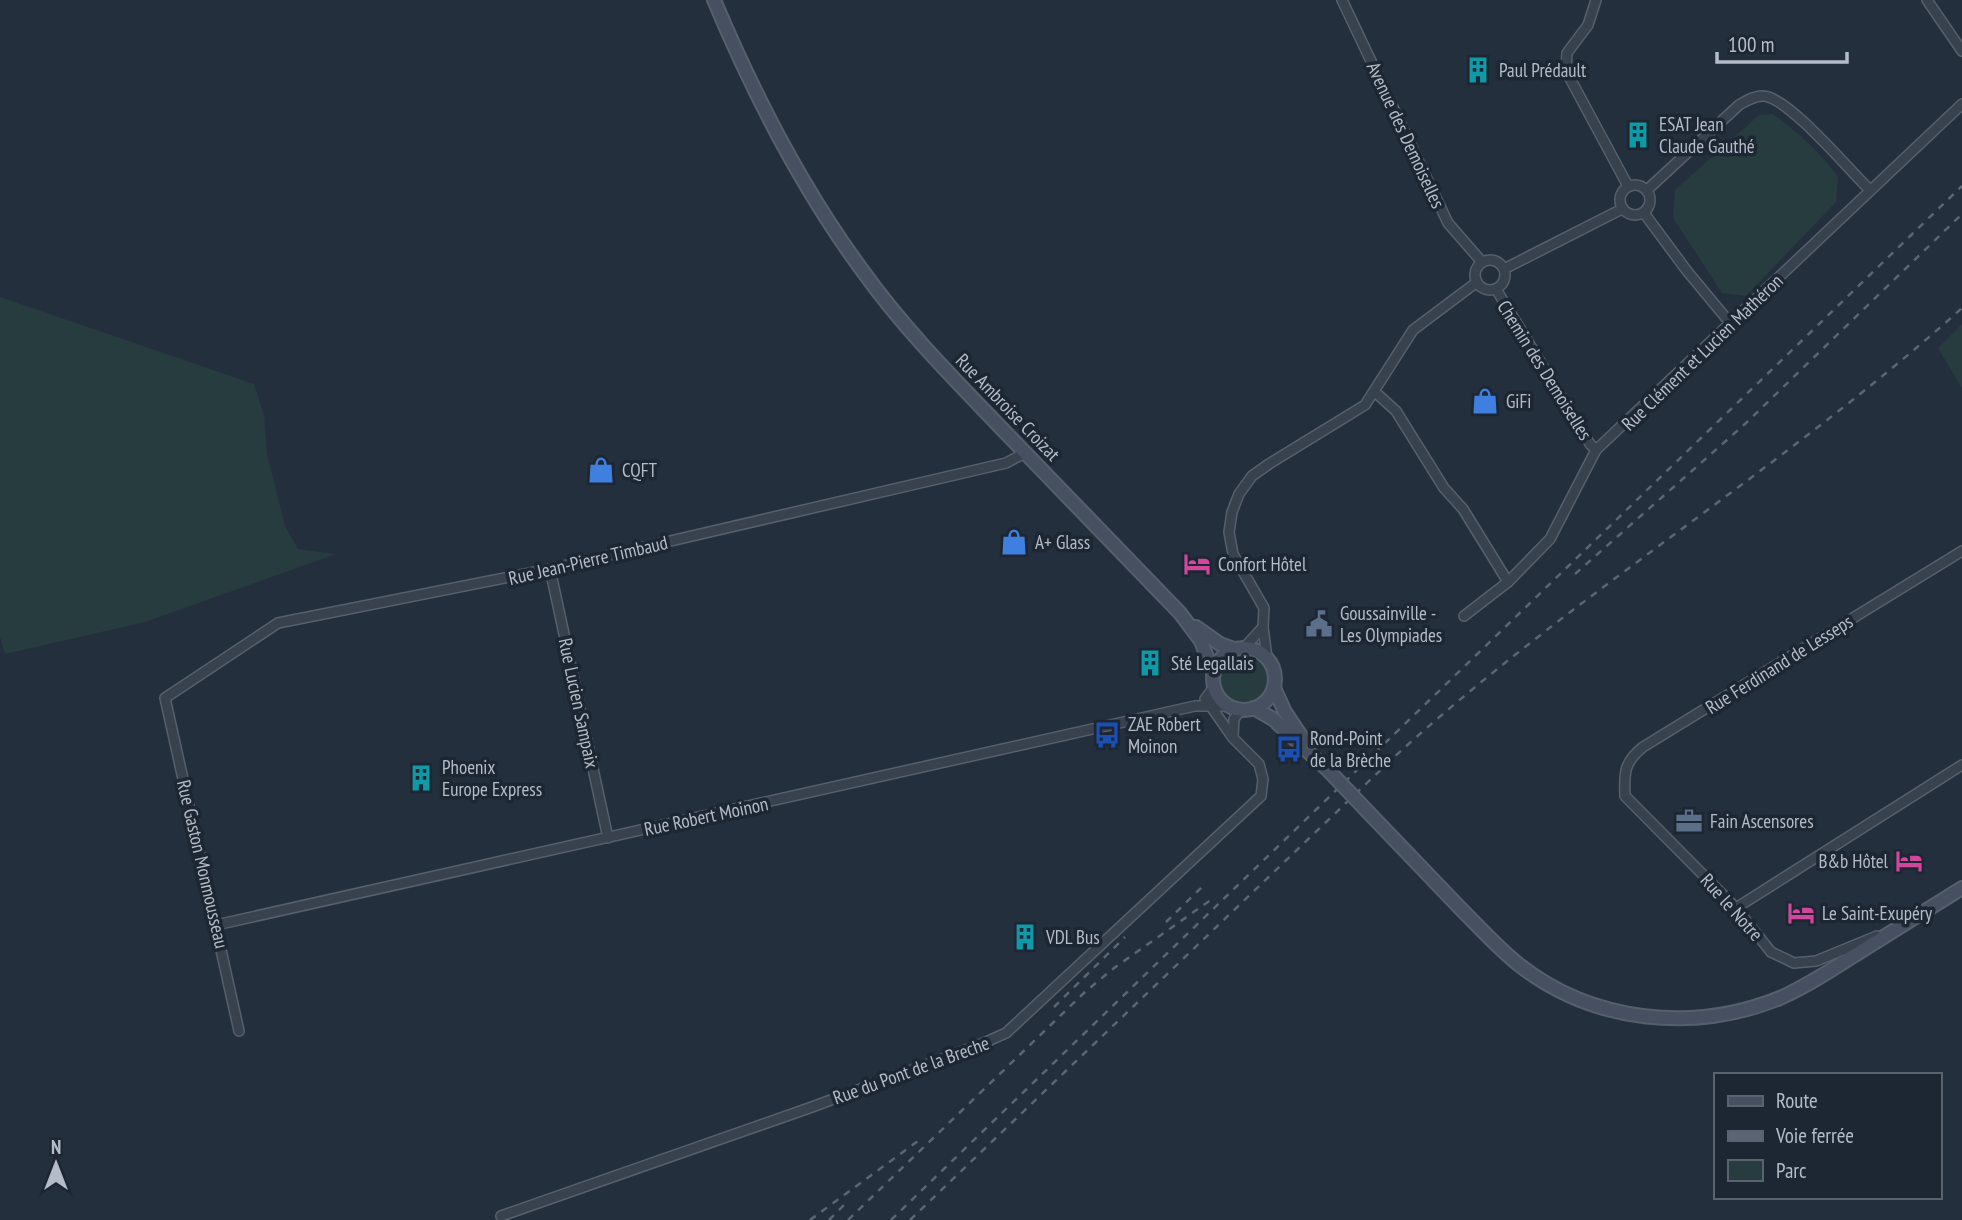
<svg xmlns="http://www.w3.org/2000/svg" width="1962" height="1220" viewBox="0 0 1962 1220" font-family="'PT Sans Narrow',sans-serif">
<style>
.green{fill:#263c3f}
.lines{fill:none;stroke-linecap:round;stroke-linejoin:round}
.street-casing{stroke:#565f6c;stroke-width:12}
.secondary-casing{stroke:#565f6c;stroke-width:16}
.street{stroke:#38414e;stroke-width:9}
.secondary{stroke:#465061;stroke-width:12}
.rail{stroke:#5a6575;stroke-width:2.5;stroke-dasharray:7 7;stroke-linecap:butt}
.secondary-bridge-casing{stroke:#565f6c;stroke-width:16;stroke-linecap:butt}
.secondary-bridge{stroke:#465061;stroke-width:12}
.labels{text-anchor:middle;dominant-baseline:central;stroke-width:7;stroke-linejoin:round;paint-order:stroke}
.poi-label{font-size:19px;fill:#b4bcc9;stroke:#1d2633;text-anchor:start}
.street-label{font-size:19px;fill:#b4bcc9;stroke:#1d2633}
</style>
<rect width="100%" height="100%" fill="#242f3e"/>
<g class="green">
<path d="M1773,114C1798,133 1820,152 1838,177L1836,202L1746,296L1722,293L1673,218L1675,190L1759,115Z"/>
<path d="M0,297L254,384L264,415L267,454L285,526L298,549L336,554L145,622L5,654L0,637Z"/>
<path d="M1962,324V388L1938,348Z"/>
<circle cx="1244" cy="680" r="26"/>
</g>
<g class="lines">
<g class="street-casing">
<g id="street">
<path d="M1342,0L1448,223L1482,262"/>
<path d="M1596,0L1588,25L1567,53L1566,71L1628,186"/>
<path d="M1927,0L1962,51"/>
<circle cx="1635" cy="200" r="15"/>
<path d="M1647,190L1739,105C1746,101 1755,95 1764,96C1789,98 1849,170 1870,190"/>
<path d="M1644,213L1687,271L1731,324"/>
<circle cx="1490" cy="275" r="15"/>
<path d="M1504,269L1622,209"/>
<path d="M1496,289L1590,444L1596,450"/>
<path d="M1375,392L1396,411L1444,488L1463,509L1508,582"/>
<path d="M550,569L608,838"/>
<path d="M1464,616L1508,582L1550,539L1596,450L1962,104"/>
<path d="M1244,648L1263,627"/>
<path d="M1267,658L1263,627L1264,608L1233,554L1229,532L1232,512L1239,494L1252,476L1269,464L1365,405L1413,330L1477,282"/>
<path d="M1205,699L1214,687"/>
<path d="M1233,736L1234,719L1241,709"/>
<path d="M1736,908L1962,765"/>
<path d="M216,925L1195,706H1230"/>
<path d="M1877,936L1816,961L1794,963L1771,952L1736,908L1625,796C1624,773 1624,762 1643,747L1962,551"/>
<path d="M239,1031L165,698L278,623L550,569L1006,463L1025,453"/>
<path d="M501,1216L812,1107L979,1045L1006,1033L1261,796L1263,779L1259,764L1233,738L1212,708L1208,697"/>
</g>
</g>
<g class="secondary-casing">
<g id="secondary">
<path d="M714,0C754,95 801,187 862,270C904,329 956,381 1006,433C1064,493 1122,553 1180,613L1201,641L1213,673"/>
<path d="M1196,627L1220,644L1234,649"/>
<circle cx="1244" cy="679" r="31"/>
<path d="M1274,688L1285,712L1303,739"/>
<path d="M1254,708L1273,719L1329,771"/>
<path d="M1369,813C1400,845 1430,877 1461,909C1480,928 1498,948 1518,964C1592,1023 1694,1033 1780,998C1807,986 1833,969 1858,953C1893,931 1927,910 1962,888"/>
</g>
</g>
<use href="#street" class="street"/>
<use href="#secondary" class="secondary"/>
<g class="rail">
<path d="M1575,574L1745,424L1962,214"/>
<path d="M1166,922L1204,885"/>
<path d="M1054,1007L1125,937"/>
<path d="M810,1220L918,1141"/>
<path d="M829,1220L847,1202"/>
<path d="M848,1220L1085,992L1114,968L1215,897"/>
<path d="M891,1220L1962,186"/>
<path d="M910,1220L1392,759C1571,595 1782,470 1962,308"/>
</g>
<g class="secondary-bridge-casing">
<path id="secondary-bridge" d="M1329,771L1369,813"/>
</g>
<use href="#secondary-bridge" class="secondary-bridge"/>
</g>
<defs>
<g id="building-bare" transform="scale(2.1)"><path d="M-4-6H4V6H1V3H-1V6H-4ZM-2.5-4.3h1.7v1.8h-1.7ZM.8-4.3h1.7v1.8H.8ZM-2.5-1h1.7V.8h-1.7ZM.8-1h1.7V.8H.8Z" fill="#0f9aa8" stroke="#1d2633" stroke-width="2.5" paint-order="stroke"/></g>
<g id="shop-bare" transform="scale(2.1)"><path d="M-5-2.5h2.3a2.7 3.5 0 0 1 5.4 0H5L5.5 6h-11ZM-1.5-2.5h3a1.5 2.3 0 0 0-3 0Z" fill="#3f7fe0" stroke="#1d2633" stroke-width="2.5" paint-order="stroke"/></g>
<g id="hotel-bare" transform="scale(2.1)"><path d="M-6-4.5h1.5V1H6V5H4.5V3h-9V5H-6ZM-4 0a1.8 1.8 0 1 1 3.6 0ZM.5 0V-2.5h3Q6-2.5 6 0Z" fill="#d1479c" stroke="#1d2633" stroke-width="2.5" paint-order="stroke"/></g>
<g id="civic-bare" transform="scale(2.1)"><path d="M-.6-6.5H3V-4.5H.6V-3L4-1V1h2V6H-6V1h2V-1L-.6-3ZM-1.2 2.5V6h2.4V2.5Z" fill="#5c6f8a" stroke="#1d2633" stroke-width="2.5" paint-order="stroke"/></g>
<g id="bus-bare" transform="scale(2.1)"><path d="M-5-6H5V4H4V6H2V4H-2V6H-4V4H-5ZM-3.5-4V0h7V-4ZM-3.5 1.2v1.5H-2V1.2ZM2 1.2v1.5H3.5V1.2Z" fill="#1a4fb4" stroke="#1d2633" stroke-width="2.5" paint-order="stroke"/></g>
<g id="office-bare" transform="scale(2.1)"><path d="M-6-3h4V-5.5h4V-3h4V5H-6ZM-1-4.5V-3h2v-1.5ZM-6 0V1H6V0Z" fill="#5c6f8a" stroke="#1d2633" stroke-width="2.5" paint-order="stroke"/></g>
</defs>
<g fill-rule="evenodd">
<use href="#building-bare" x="1478" y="70"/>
<use href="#building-bare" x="1638" y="135"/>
<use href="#shop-bare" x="1485" y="401"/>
<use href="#shop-bare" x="601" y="470"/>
<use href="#shop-bare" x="1014" y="542"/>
<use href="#hotel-bare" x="1197" y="564"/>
<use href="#civic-bare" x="1319" y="624"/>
<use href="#building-bare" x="1150" y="663"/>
<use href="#bus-bare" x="1107" y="735"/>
<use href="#bus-bare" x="1289" y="749"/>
<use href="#building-bare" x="421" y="778"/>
<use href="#office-bare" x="1689" y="821"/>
<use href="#hotel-bare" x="1909" y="861"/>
<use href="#hotel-bare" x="1801" y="913"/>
<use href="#building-bare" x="1025" y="937"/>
</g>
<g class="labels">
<g class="poi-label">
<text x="1499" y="70">Paul Prédault</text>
<text x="1659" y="124">ESAT Jean<tspan x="1659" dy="22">Claude Gauthé</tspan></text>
<text x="1506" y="401">GiFi</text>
<text x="622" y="470">CQFT</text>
<text x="1035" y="542">A+ Glass</text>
<text x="1218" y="564">Confort Hôtel</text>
<text x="1340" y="613">Goussainville -<tspan x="1340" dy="22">Les Olympiades</tspan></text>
<text x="1171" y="663">Sté Legallais</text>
<text x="1128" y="724">ZAE Robert<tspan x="1128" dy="22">Moinon</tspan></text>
<text x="1310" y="738">Rond-Point<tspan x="1310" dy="22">de la Brèche</tspan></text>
<text x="442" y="767">Phoenix<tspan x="442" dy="22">Europe Express</tspan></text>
<text x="1710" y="821">Fain Ascensores</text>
<text x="1888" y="861" text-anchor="end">B&amp;b Hôtel</text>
<text x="1822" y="913">Le Saint-Exupéry</text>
<text x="1046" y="937">VDL Bus</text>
</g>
<g class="street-label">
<text transform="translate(1406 135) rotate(65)">Avenue des Demoiselles</text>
<text transform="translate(1702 352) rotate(-44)">Rue Clément et Lucien Mathéron</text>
<text transform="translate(1545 370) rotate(58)">Chemin des Demoiselles</text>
<text transform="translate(1008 407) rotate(46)">Rue Ambroise Croizat</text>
<text transform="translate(588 560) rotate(-13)">Rue Jean-Pierre Timbaud</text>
<text transform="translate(1779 664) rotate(-32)">Rue Ferdinand de Lesseps</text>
<text transform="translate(579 703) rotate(78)">Rue Lucien Sampaix</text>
<text transform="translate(706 816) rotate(-12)">Rue Robert Moinon</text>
<text transform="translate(203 864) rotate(77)">Rue Gaston Monmousseau</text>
<text transform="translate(1732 907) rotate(48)">Rue le Notre</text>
<text transform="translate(911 1070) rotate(-20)">Rue du Pont de la Breche</text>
</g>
</g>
<rect x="1714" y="1073" width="228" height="126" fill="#1d2633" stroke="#59626f" stroke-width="2"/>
<rect x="1728" y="1096" width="35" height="10" fill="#465061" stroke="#59626f" stroke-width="2"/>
<text x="1776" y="1108" font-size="21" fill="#b4bcc9">Route</text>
<rect x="1728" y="1131" width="35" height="10" fill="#5a6575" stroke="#59626f" stroke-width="2"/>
<text x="1776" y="1143" font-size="21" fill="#b4bcc9">Voie ferrée</text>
<rect x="1728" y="1160" width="35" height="21" fill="#263c3f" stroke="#59626f" stroke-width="2"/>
<text x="1776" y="1178" font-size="21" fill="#b4bcc9">Parc</text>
<g transform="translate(56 1164)" stroke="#1d2633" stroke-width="5" paint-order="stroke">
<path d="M0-5L12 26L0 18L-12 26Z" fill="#b4bcc9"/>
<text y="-10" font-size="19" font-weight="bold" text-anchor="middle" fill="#b4bcc9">N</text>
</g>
<path d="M1717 52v10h130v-10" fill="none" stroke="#b4bcc9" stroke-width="3.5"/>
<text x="1728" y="52" font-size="21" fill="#b4bcc9" stroke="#1d2633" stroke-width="5" paint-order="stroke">100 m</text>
</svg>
